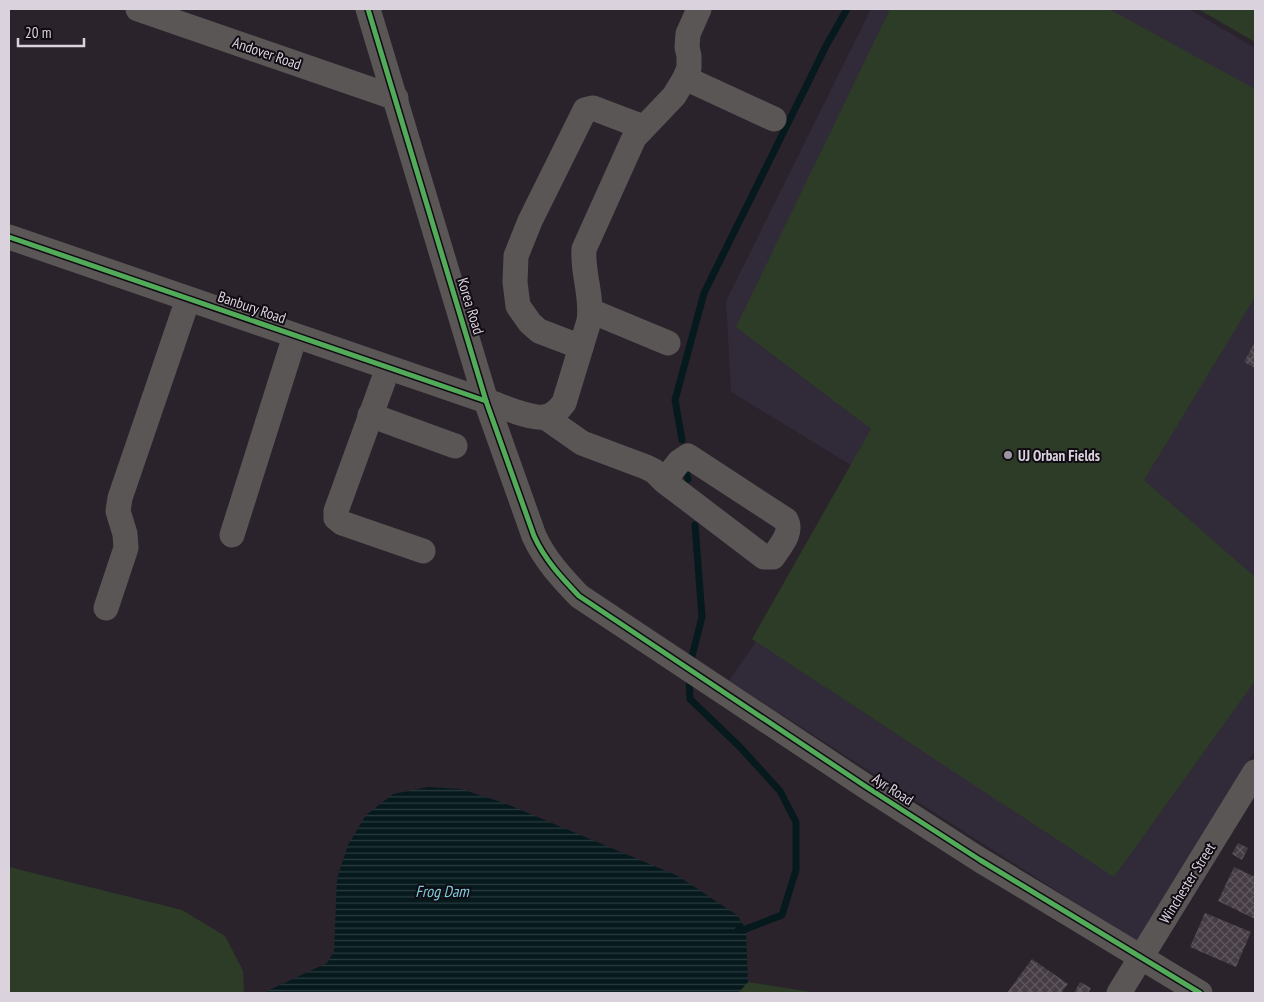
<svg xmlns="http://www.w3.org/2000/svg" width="1264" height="1002" viewBox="0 0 1264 1002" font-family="'PT Sans Narrow',sans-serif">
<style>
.education{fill:#312a39}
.park{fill:#2d3c26}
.water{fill:url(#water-rules)}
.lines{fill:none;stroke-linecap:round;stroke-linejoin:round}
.stream{stroke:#061a1e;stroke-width:7}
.building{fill:url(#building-cross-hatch)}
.minor{stroke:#5b5656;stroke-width:25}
.cycleway-casing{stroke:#110b13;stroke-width:8}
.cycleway{stroke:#51ab58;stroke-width:5}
.poi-dot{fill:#9c959f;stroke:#110b13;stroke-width:2}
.labels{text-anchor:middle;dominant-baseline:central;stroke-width:4;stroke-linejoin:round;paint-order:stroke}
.street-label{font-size:15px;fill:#dad2dd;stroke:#110b13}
.poi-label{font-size:15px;font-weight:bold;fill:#dad2dd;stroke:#110b13;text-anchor:start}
.water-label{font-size:16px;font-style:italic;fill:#7bcdda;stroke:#110b13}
</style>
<defs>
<pattern id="water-rules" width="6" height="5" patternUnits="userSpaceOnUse" patternTransform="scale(1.25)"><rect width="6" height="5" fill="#061a1e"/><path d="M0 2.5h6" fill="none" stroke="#2a3a3e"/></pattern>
<pattern id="building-cross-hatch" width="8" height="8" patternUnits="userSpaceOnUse" patternTransform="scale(1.25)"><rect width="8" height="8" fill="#463d44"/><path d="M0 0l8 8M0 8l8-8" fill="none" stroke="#60585f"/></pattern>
</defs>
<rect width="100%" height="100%" fill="#2a232c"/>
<path class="education" d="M871,9H1189L1255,48V751L1140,944L729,681L869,476L731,392L726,301Z"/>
<g class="park">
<path d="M890,9H1109L1255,89V297L1144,480L1255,577V681L1114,877L752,639L871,429L736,327Z"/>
<path d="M1198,9H1255V42Z"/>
<path d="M9,867L182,910L225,936L243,971L244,993H9Z"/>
<path d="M748,982L817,993H738Z"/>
</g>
<path class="water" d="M428,787L461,789L507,804L678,876L737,915L746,929L748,982L738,993H263L327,963L334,951L337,878L348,845L366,815L393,794Z"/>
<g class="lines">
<g class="stream">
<path d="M682,440L675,400L704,293L826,46L847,9"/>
<path d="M687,475L688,479"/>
<path d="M690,664L702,617L695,525"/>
<path d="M689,675L690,699L740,747L780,791L796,822V870L782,915L746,929L738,930"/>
</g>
</g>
<g class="building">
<path d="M1255,342V368L1244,362Z"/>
<path d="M1238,843L1248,848L1242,860L1232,854Z"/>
<path d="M1234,867L1255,877V919L1218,901Z"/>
<path d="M1205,913L1251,932L1236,967L1190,947Z"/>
<path d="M1032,959L1068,984L1061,993H1007Z"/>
<path d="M1080,982L1091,988L1088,993H1074Z"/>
</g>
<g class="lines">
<g class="minor">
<path d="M138,9L396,98"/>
<path d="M368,9L486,401L534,536C545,560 561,577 579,596L865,786L980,860L1200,993"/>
<path d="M685,78L774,119"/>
<path d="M9,237L486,401C502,406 529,419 545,417C554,416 559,409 564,403L589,321C593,297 582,273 584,249L634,138L674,96L685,78L689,68V56L687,47L688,34L699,9"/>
<path d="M591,311L668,343"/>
<path d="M581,347L539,331L530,323L518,306L515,282L516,256L530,221L585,110L593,108L643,127"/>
<path d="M388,368L336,511V518L342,523L423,551"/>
<path d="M370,415L455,446"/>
<path d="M545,417L582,443L646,467L654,471L664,481L764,557H773C780,546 793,533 786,520L688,456L679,462L664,481"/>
<path d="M232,535L295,336"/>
<path d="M106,608L126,548L125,534L118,511L120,498L188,299"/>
<path d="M1119,993L1255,772"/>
</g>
<g class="cycleway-casing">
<g id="cycleway">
<path d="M368,9L486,401L534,536C545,560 561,577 579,596L865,786L980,860L1200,993"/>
<path d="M9,237L486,401"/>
</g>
</g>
<use href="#cycleway" class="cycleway"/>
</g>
<circle class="poi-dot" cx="1008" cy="455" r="5"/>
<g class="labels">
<g class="street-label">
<text transform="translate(267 53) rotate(19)">Andover Road</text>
<text transform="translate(471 306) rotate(73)">Korea Road</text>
<text transform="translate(252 307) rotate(19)">Banbury Road</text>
<text transform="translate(893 789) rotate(33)">Ayr Road</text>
<text transform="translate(1187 883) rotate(-58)">Winchester Street</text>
</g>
<g class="poi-label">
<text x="1018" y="455">UJ Orban Fields</text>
</g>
<g class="water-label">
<text x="442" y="891">Frog Dam</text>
</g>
</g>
<rect width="1264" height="1002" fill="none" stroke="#dad2dd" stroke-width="20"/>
<path d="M18 38v8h66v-8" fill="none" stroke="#dad2dd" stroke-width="2.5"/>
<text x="25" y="38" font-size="15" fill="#dad2dd" stroke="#110b13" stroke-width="4" paint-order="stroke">20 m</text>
</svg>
